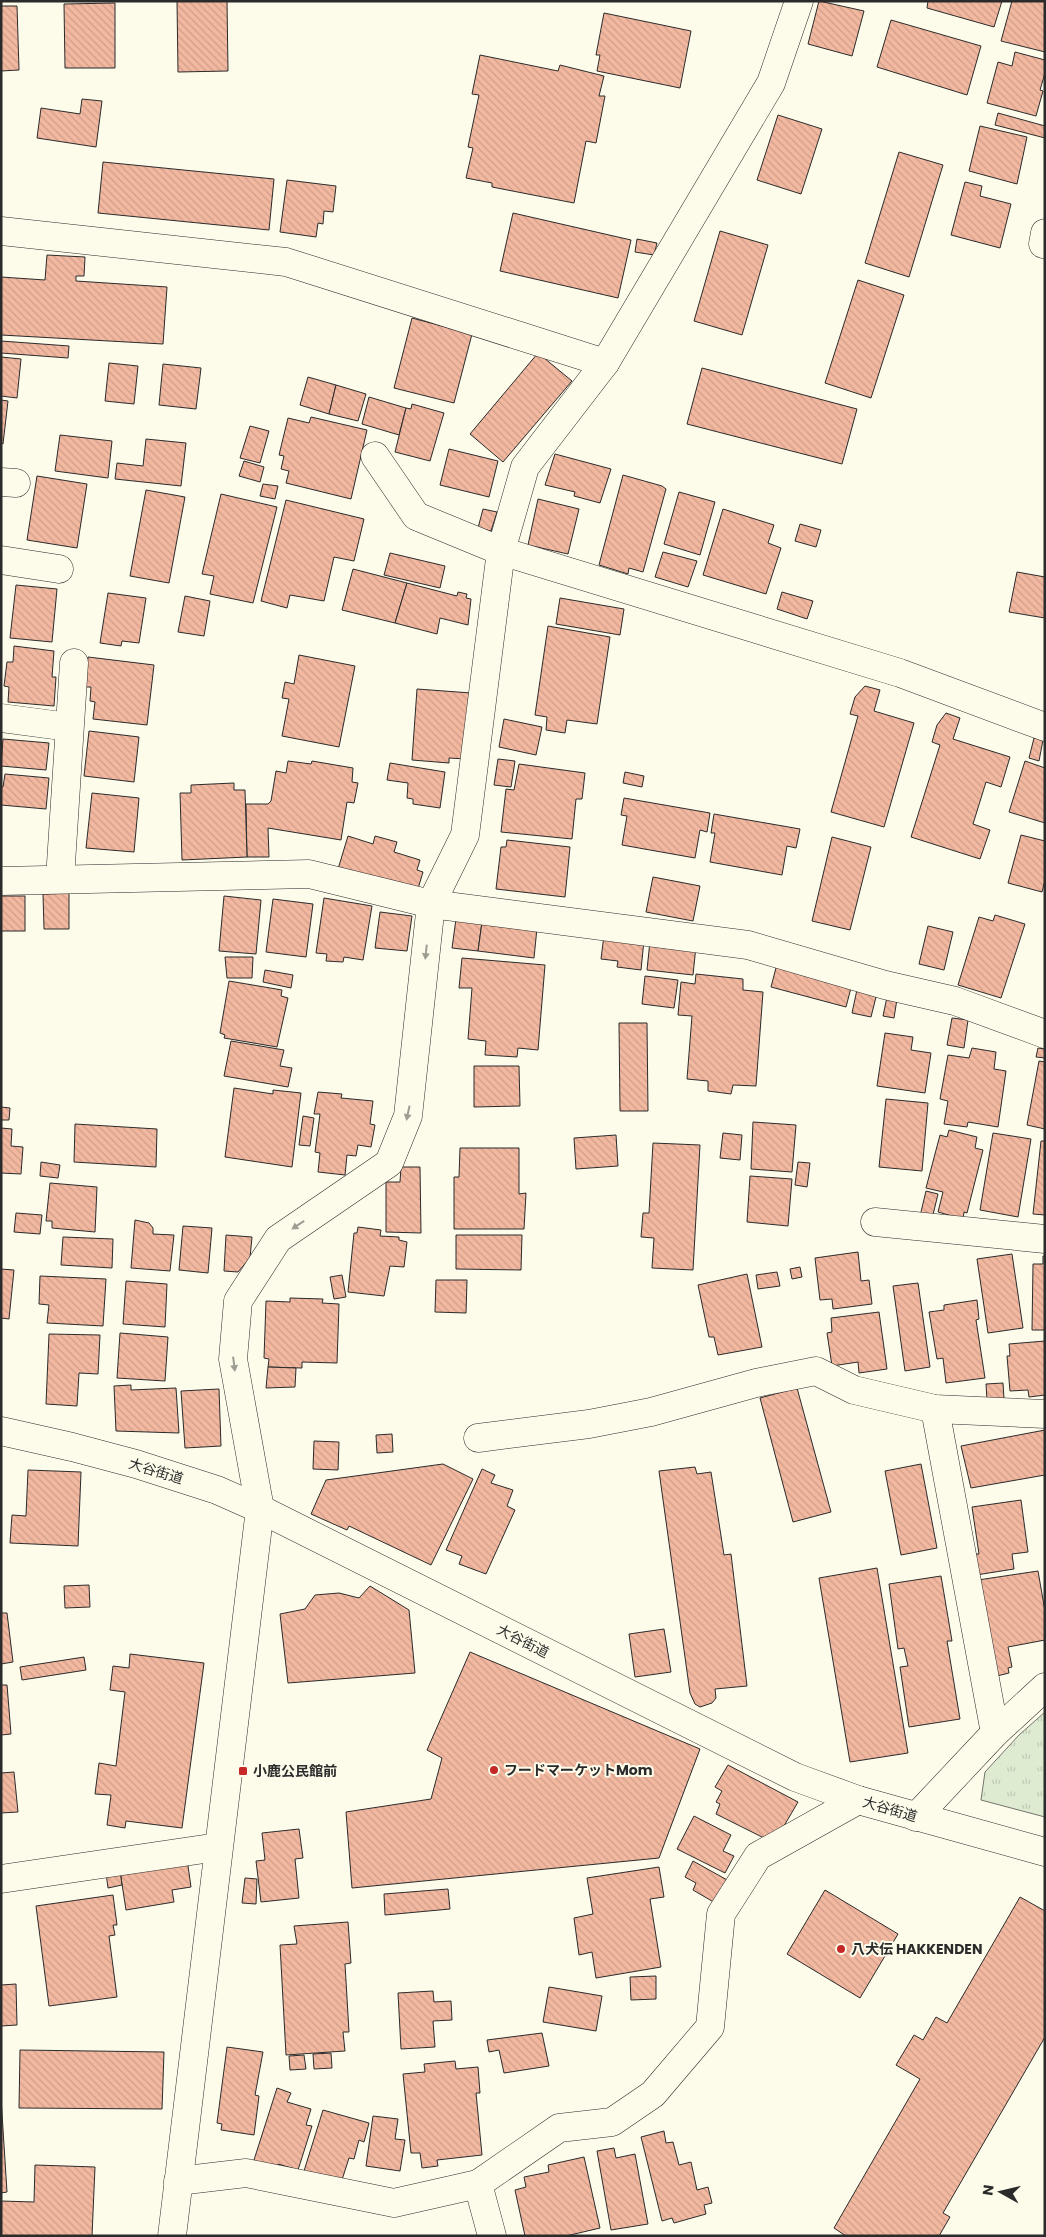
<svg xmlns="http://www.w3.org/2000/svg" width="1046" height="2237" viewBox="0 0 1046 2237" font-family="Poppins,'Noto Sans JP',sans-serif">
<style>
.park{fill:url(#park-tufts);stroke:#74746e}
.building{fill:url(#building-back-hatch);stroke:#2b2b2b}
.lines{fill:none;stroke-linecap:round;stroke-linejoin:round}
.minor-casing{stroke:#2b2b2b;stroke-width:29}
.minor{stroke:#fdfbea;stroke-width:28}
.oneway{fill:#9e9d94}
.poi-dot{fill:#c62828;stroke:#fdfbea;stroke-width:2}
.labels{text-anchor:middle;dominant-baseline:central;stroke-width:4;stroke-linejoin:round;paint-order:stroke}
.street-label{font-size:14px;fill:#2b2b2b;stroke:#fdfbea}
.poi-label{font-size:14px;font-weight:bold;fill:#2b2b2b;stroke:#fdfbea;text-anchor:start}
</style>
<defs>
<pattern id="park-tufts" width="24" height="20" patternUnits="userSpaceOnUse" patternTransform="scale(1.25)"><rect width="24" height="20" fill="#deebd1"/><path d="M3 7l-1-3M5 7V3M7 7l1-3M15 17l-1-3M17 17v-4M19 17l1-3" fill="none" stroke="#bfcab4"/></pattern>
<pattern id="building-back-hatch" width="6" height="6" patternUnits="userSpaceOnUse" patternTransform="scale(1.25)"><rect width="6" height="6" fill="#f2b8a0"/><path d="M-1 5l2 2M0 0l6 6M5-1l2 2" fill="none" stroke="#d09e8a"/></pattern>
</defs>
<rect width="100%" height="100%" fill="#fdfbea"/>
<path class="park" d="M1045,1712V1817L981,1800L985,1772L1019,1735Z"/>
<g class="building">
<path d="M177,1H227L228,71L178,72Z"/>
<path d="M819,1L864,11L852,56L808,44Z"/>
<path d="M928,1H1002L994,27L927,8Z"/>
<path d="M1012,1H1045V52L1001,41Z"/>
<path d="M115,3V68H65L64,4Z"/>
<path d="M1,6H17L19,70L1,71Z"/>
<path d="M604,13L691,31L680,88L597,71L600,55H596Z"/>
<path d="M891,20L981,46L967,95L877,67Z"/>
<path d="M1015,52L1045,60V73L1040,90L1043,91L1036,116L987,103L998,62L1012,66Z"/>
<path d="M480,55L558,71L560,65L604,76L599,96H605L596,143L586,141L574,203L492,187V183L466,178L473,148L468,147L479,95L472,94Z"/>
<path d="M82,99L102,101L96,147L37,138L41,108L80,114Z"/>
<path d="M998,113L1045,126V138L995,125Z"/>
<path d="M778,115L822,129L801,194L757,180Z"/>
<path d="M980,126L1027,137L1017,184L969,171Z"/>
<path d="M899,152L943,165L909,277L865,263Z"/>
<path d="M103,162L274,179L269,230L98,213Z"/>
<path d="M287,180L336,186L333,212L324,211L323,224L318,223L316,237L280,232Z"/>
<path d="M965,182L982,186L980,196L1011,204L1000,248L951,235Z"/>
<path d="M513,213L631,240L618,298L500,271Z"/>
<path d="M720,231L768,245L742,335L694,321Z"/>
<path d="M637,239L657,243L654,255L635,252Z"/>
<path d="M47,255L85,257L84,276H76V281L167,287L163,344L1,335V277L45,280Z"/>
<path d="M858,280L904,295L871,398L825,383Z"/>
<path d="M412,318L472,334L454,403L394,388Z"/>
<path d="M1,341L69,346L68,358L1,353Z"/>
<path d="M538,353L572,381L503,462L470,434Z"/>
<path d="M1,357L21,359L17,398L1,396Z"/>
<path d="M109,363L138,366L134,404L105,401Z"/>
<path d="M163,364L201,368L196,409L159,405Z"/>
<path d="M702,368L857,409L842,464L687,424Z"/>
<path d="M308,377L336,385L329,414L300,405Z"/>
<path d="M336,385L366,394L358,421L329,414Z"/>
<path d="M369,397L406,408L399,435L362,424Z"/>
<path d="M1,400L8,401L3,444L1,443Z"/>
<path d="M412,404L444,413L430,461L395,452L406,408L411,409Z"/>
<path d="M311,417L367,430L351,499L286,483L289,471L281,469L284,456L279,455L288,418L309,423Z"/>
<path d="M250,426L269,431L260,463L240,458Z"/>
<path d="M60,435L112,441L108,478L55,471Z"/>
<path d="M146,439L186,443L181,486L115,479L117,463L143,466Z"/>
<path d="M449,449L498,461L489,497L440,485Z"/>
<path d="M555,454L611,469L600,503L574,496L575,492L545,485Z"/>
<path d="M244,461L264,467L260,482L239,476Z"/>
<path d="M623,475L662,486L666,489L643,572L629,568L628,574L599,565Z"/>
<path d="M37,476L87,484L77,548L27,540Z"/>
<path d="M263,484L278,486L275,499L260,496Z"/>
<path d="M146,490L185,497L169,583L130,576Z"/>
<path d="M679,492L715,502L700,555L664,544Z"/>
<path d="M221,494L277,507L253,603L210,594L214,576L202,574Z"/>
<path d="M538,499L579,509L568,554L528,545Z"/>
<path d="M286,500L364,519L354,561L334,557L324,601L290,595L287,608L261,601Z"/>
<path d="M483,509L497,512L491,531L478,528Z"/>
<path d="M723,509L774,525L768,543L781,548L766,594L703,575Z"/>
<path d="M800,524L821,530L816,547L795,541Z"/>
<path d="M663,552L697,561L688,587L655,577Z"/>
<path d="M390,553L445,566L440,588L384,575Z"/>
<path d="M353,569L407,583L395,623L342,610Z"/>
<path d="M1017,572L1045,577V618L1009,612Z"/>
<path d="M407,583L457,596L458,592L467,594L466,598L471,599L468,625L440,618L437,634L395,623Z"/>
<path d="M16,585L57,589L52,642L10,638Z"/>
<path d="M782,592L813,601L807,619L777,609Z"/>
<path d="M108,593L146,598L139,643L122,641L121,646L100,643Z"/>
<path d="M185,596L210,601L204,636L178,632Z"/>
<path d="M560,598L624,609L620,635L556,624Z"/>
<path d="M548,626L610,637L597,724L567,720L565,733L546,730L547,717L535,715Z"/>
<path d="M14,646L54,651L52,677H56L54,706L8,702L9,687L4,686L7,662H13Z"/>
<path d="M299,655L355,666L339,747L282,736L289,699L282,698L285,682L294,684Z"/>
<path d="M88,657L154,665L147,725L93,719L95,702L90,701L91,687H85Z"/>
<path d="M865,686L880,690L874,711L914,723L884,827L831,812L858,716L850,714L855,697Z"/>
<path d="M417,689L471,693L466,759L449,758V763L412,760Z"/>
<path d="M946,713L960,718L953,739L1010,757L1001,787L986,782L973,824L990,830L980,859L911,837L940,745L932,742L937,725Z"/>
<path d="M504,719L542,727L536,755L499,747Z"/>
<path d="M89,731L139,737L134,782L84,776Z"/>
<path d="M1034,738L1043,740L1039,761L1029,758Z"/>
<path d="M3,739L49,743L46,770L1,766Z"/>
<path d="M498,759L515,761L511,787L494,785Z"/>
<path d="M288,761L311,764L312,761L353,768L352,782L358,783L354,803L347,802L341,840L268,828L269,857H247L246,804H268L271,801L276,771L286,773Z"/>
<path d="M1025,761L1045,768V823L1009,812Z"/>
<path d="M390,763L445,772L440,808L413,804V799L407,798L408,783L387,780Z"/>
<path d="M519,764L585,773L582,799H576L572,839L501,832L506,789L514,790Z"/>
<path d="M625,772L644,776L642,787L623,783Z"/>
<path d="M5,774L49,778L46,809L1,805V787H3Z"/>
<path d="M234,783V790H245L247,857L182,860L180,793H191V785Z"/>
<path d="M92,793L139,798L134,852L86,848Z"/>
<path d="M624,798L710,813L707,832L700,830L695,858L622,845L627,816L621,815Z"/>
<path d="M714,814L800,829L796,848L787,846L782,875L710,862L715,833H711Z"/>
<path d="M1021,835L1045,841V880L1042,892L1008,883Z"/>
<path d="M348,836L373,844L375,836L397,842L394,852L420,860L417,870L423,872L417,892L338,869Z"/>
<path d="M832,837L871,847L850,930L812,921Z"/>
<path d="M507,840L570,847L565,897L496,889L501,847H506Z"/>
<path d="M653,877L700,886L693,921L646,912Z"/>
<path d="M69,893V929H44L43,894Z"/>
<rect x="1" y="896" width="24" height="35"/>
<path d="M224,896L261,900L256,954L219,951Z"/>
<path d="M324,898L372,906L363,960L344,957L343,962L326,961L327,954L316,953Z"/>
<path d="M273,899L313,904L306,957L266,952Z"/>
<path d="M380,912L412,916L407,951L375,948Z"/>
<path d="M995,915L1025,924L1001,998L958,985L979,917L993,921Z"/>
<path d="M456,919L482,922L478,951L452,948Z"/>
<path d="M482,922L537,928L534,958L478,951Z"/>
<path d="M928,926L953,932L944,970L919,964Z"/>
<path d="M604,935L644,940L641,970L617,967L618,961L601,959Z"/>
<path d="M650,941L696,946L693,975L647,970Z"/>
<path d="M225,957H253L252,978H227Z"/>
<path d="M462,958L545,965L538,1050L518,1048L517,1057L485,1055L486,1041L468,1039L472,988H459Z"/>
<path d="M777,964L852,984L846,1007L771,987Z"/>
<path d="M265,970L293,975L291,988L263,982Z"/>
<path d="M696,974L743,979V990L763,992L756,1086L733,1085L731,1094L708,1091V1081L687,1079L692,1016L678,1015L681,982L695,984Z"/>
<path d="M645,976L678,980L674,1008L642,1004Z"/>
<path d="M229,981L282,990L281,996L288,998L277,1047L224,1038L225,1035L220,1033Z"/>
<path d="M858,985L878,989L871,1017L852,1013Z"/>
<path d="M887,997L897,999L894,1018L883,1016Z"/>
<path d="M952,1018L968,1020L964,1048L947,1045Z"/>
<path d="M619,1023H647L648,1111H620Z"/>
<path d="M885,1033L913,1037L911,1050L931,1053L925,1093L877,1086Z"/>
<path d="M231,1041L284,1050L280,1066L292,1068L288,1087L224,1076Z"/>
<path d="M972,1048L996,1052L994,1069L1006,1071L998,1127L968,1122L967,1127L944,1124L948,1101L940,1099L948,1055L969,1058Z"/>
<path d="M1038,1048L1045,1049V1058L1036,1057Z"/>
<path d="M1039,1061L1045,1062V1129L1027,1125Z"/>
<path d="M474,1066H519L520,1106L474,1107Z"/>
<path d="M234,1088L273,1094V1090L301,1093L292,1167L225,1157Z"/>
<path d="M318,1092L342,1094L341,1098L373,1101L370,1124L375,1125L371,1147L358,1145L356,1156L347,1155L345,1175L318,1172L320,1153L315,1152L320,1114H314Z"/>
<path d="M886,1099L928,1103L922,1171L879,1167Z"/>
<path d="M1,1107L10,1108L9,1120H1Z"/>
<path d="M303,1116L314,1118L310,1146L299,1145Z"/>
<path d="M753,1122L796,1125L792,1172L751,1169Z"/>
<path d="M75,1124L157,1129L156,1167L74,1162Z"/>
<path d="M1,1128L12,1129L11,1146L23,1147L21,1174L1,1173Z"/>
<path d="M949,1130L977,1137L975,1148L983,1150L967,1213L964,1212L963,1219L938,1212L943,1192L926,1188L940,1135L947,1137Z"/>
<path d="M723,1133L742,1135L740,1160L720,1158Z"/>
<path d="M993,1133L1031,1139L1018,1217L980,1210Z"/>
<path d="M616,1135L618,1166L576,1169L574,1138Z"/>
<path d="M1041,1141H1045V1215L1033,1214Z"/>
<path d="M653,1143L700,1145L693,1270L652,1268L654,1238L641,1237L643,1213H649Z"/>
<path d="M460,1148H519V1194L526,1193L524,1229H454V1177H459Z"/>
<path d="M41,1162L60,1165L58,1178L40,1176Z"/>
<path d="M798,1162L810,1163L807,1187L795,1185Z"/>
<path d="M401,1167H420L421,1233L386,1232V1182H400Z"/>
<path d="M750,1176L792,1179L788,1226L747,1222Z"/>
<path d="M50,1183L97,1187L95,1232L52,1228V1221H46Z"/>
<path d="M926,1191L938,1194L932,1219L920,1216Z"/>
<path d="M16,1213L42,1215L40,1234L14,1232Z"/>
<path d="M135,1220L149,1223L153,1228V1234L174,1235L170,1271L131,1268Z"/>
<path d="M183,1226L212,1228L208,1273L179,1270Z"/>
<path d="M358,1227L381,1230L380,1236L399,1237V1240L407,1242L404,1267L390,1266L384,1296L348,1292L354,1233H357Z"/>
<path d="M226,1235L252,1237L250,1258L238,1272L224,1271Z"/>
<path d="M456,1235H522L521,1270L456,1269Z"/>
<path d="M63,1237L113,1239L112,1268L61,1265Z"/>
<path d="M858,1252L861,1281L869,1280L872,1304L833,1309L832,1299L820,1300L815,1258Z"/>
<path d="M1012,1254L1023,1328L988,1333L977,1259Z"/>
<path d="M1043,1256H1045V1330H1032L1033,1264H1043Z"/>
<path d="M800,1267L802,1277L792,1279L790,1269Z"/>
<path d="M1,1269L14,1270L9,1319L1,1318Z"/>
<path d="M777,1272L780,1286L758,1289L756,1275Z"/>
<path d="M747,1274L762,1347L718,1355L714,1337H709L698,1285Z"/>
<path d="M342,1275L346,1297L334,1299L330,1277Z"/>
<path d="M40,1276L106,1279L103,1326L47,1323L49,1305L39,1304Z"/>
<path d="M436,1280H467L466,1313L435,1312Z"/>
<path d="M126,1281L167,1284L165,1327L123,1324Z"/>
<path d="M918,1283L930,1367L905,1371L893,1286Z"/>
<path d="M290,1298L323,1299L322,1303L339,1304L337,1363L302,1362V1368L268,1367L269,1359L264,1358L266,1301L290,1302Z"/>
<path d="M977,1300L979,1319L976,1320L985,1378L946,1383L943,1358L937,1359L929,1312L944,1310V1305Z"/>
<path d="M879,1312L887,1369L859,1373L858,1362L832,1366L827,1333L832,1332L831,1318Z"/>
<path d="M120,1333L168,1337L165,1381L117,1378Z"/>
<path d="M49,1334L100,1335L98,1374L79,1373L77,1406L46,1404Z"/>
<path d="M1045,1341V1395L1029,1397L1028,1390L1010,1391L1007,1356H1010L1009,1344Z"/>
<path d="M268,1367L296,1368L295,1387L266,1388Z"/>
<path d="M1003,1383L1004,1399L987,1400L986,1384Z"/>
<path d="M131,1385V1390L176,1388L179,1433L116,1431L114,1386Z"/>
<path d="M797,1388L831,1512L793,1522L760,1398Z"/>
<path d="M219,1389L221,1446L185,1448L181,1391Z"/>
<path d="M1045,1430V1475L971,1488L961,1446Z"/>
<path d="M392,1434L393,1452L377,1453L376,1435Z"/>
<path d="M314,1441L339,1442L338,1470L313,1469Z"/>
<path d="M443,1464L473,1479L431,1565L349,1526L347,1530L311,1514L326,1480Z"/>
<path d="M921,1464L937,1548L901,1555L885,1471Z"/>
<path d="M695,1467L697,1474L711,1472L724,1555L731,1554L747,1686L715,1689L716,1698L712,1703L700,1707L695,1704L690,1693L659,1471Z"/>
<path d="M482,1469L495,1475L491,1483L513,1490L507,1506L515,1510L486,1574L459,1564L462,1556L446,1550Z"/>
<path d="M28,1470L81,1472L78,1546L10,1543L12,1515L26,1516Z"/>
<path d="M1021,1500L1028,1552L1012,1554L1014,1569L976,1575L973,1554H979L972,1507Z"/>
<path d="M877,1568L908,1753L850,1762L819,1578Z"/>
<path d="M1038,1571L1045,1611V1640L1008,1647L1012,1667L1008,1668L1009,1673L997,1676L978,1580Z"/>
<path d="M941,1576L952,1641H947L960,1719L909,1727L900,1667L908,1666L904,1648L898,1649L889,1584Z"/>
<path d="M89,1585L90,1607L65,1608L64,1586Z"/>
<path d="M370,1586L409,1610L415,1673L288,1683L280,1614L305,1609L315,1595L339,1593L359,1598Z"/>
<path d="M1,1613H7L13,1662L1,1664Z"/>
<path d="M664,1629L671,1672L635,1677L629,1634Z"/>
<path d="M470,1652L700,1749L659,1858L352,1888L346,1812L431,1799L442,1758L427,1750Z"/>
<path d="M130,1654L204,1663L182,1828L126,1821L125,1828L107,1825L111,1795L95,1794L99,1763L116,1766L125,1692L110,1690L113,1666L129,1668Z"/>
<path d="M84,1657L86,1670L22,1680L20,1667Z"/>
<path d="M1,1685H7L11,1734L1,1735Z"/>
<path d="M728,1765L798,1802L774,1843L716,1814L720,1804L716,1802L722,1791L715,1787Z"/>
<path d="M14,1772L18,1812L1,1813V1773Z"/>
<path d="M694,1816L731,1835L723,1851L734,1856L725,1873L677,1849Z"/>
<path d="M299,1829L303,1858L295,1859L299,1898L261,1902L256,1861L265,1860L262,1833Z"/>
<path d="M187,1859L191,1887L172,1890L174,1902L126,1910L120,1871Z"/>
<path d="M693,1861L729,1881L717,1904L693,1890L696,1883L685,1877Z"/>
<path d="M659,1867L664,1897L650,1899L661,1967L596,1978L592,1952L579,1955L574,1918L593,1914L587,1878Z"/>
<path d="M120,1871L122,1885L108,1888L106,1873Z"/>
<path d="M245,1878L257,1879L256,1904L242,1903Z"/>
<path d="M448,1889L450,1909L385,1915L384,1894Z"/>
<path d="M825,1890L898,1934L860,1998L787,1954Z"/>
<path d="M113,1895L117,1925H113L115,1935L109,1936L117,1997L49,2006L36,1906Z"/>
<path d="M1020,1897L1045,1911V2037L943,2213L950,2217L939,2236H846L834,2228L920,2079L896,2065L914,2035L923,2040L936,2017L947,2023Z"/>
<path d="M348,1922L351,1963L345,1964L349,2032H343L345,2051L286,2055L280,1945L297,1944L294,1926Z"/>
<path d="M656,1976V1999L631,2000L630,1977Z"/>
<path d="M16,1984L17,2025L1,2026V1985Z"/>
<path d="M549,1987L602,1996L596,2031L543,2022Z"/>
<path d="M433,1991L434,2002L451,2001L452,2020L433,2021L435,2047L401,2049L398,1993Z"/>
<path d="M542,2033L549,2066L504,2073L499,2050L489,2052L487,2040Z"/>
<path d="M227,2047L263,2052L255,2095L259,2096L254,2135L221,2130L222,2124L217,2123Z"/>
<path d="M20,2050L164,2052L162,2109L19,2108Z"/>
<path d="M331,2053L332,2068L314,2069L313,2054Z"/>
<path d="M304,2055L306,2069L290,2070L289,2056Z"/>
<path d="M455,2061L456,2069L478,2067L480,2093H476L482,2155L437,2160L438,2166L422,2168L420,2153H411L403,2074L425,2072L424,2064Z"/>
<path d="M277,2088L291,2093L287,2102L311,2109L306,2125L312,2126L298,2170L278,2164L276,2170L253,2163Z"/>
<path d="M1,2098L7,2192L1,2193Z"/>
<path d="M323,2110L369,2123L364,2142L359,2140L354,2159L349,2158L341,2183L304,2171Z"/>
<path d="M373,2116L398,2119L395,2139L405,2140L400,2171L366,2166Z"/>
<path d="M664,2131L666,2143L673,2142L679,2165L691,2162L697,2190L708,2187L712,2203L704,2205L706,2214L674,2223L672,2218L662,2221L641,2137Z"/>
<path d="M614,2148L616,2158L635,2154L648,2224L611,2230L597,2151Z"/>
<path d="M584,2157L600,2228L566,2236H525L515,2190L526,2187L524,2177L549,2172L548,2165Z"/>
<path d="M35,2165L95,2167L92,2236H1V2201L34,2202Z"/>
</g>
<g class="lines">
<g class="minor-casing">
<g id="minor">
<path d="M1,231L286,262L605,363"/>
<path d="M1045,233L1043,244H1045"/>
<path d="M375,456L416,516L501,551L900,673L1045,727"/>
<path d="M1,482L16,483"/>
<path d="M1,560L59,569"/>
<path d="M1,718L69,727"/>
<path d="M60,879L74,663"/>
<path d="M1,881L309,874L431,904L748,945L885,985L955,1001L1045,1034"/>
<path d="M875,1222L1045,1239"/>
<path d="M935,1409L995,1733"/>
<path d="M1,1431L72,1447L136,1464L217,1490L260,1509L795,1777L858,1800L1045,1852"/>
<path d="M478,1438L589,1424L651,1412L756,1383L816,1371L854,1390L935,1409L1045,1414"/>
<path d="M916,1817L995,1733L1045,1687"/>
<path d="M1,1879L218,1847"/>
<path d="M178,2181L246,2173L394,2203L478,2184"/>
<path d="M172,2236L260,1509L233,1359L238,1301L278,1239L389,1163L408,1116L431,904L465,835L501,551L525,467L605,363L771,83L799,1"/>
<path d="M492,2236L478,2184L559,2128L612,2122L653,2094L710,2027L721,1914L758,1856L858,1800"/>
</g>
</g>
<use href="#minor" class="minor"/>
</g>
<defs><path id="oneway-solid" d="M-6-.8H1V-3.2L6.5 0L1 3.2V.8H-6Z" transform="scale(1.25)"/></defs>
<g class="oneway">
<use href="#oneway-solid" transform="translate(426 952) rotate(96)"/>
<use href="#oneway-solid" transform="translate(408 1113) rotate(102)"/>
<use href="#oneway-solid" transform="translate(298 1225) rotate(146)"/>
<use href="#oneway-solid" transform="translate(234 1364) rotate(83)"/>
</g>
<g class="poi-dot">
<circle cx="494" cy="1770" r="5"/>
<rect x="238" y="1766" width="10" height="10" rx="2.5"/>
<circle cx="841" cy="1949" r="5"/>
</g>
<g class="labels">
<g class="street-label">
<text transform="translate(156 1471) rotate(17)">大谷街道</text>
<text transform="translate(523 1641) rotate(27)">大谷街道</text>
<text transform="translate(890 1809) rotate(16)">大谷街道</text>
</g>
<g class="poi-label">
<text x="504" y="1770">フードマーケットMom</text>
<text x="253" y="1771">小鹿公民館前</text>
<text x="851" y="1949">八犬伝 HAKKENDEN</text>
</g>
</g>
<rect width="1046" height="2237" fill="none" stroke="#2b2b2b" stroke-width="5"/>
<g transform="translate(1001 2192) rotate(278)" stroke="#fdfbea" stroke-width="4" paint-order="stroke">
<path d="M0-4L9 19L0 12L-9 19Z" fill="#2b2b2b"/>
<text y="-8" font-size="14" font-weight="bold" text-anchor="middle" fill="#2b2b2b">N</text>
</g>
</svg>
